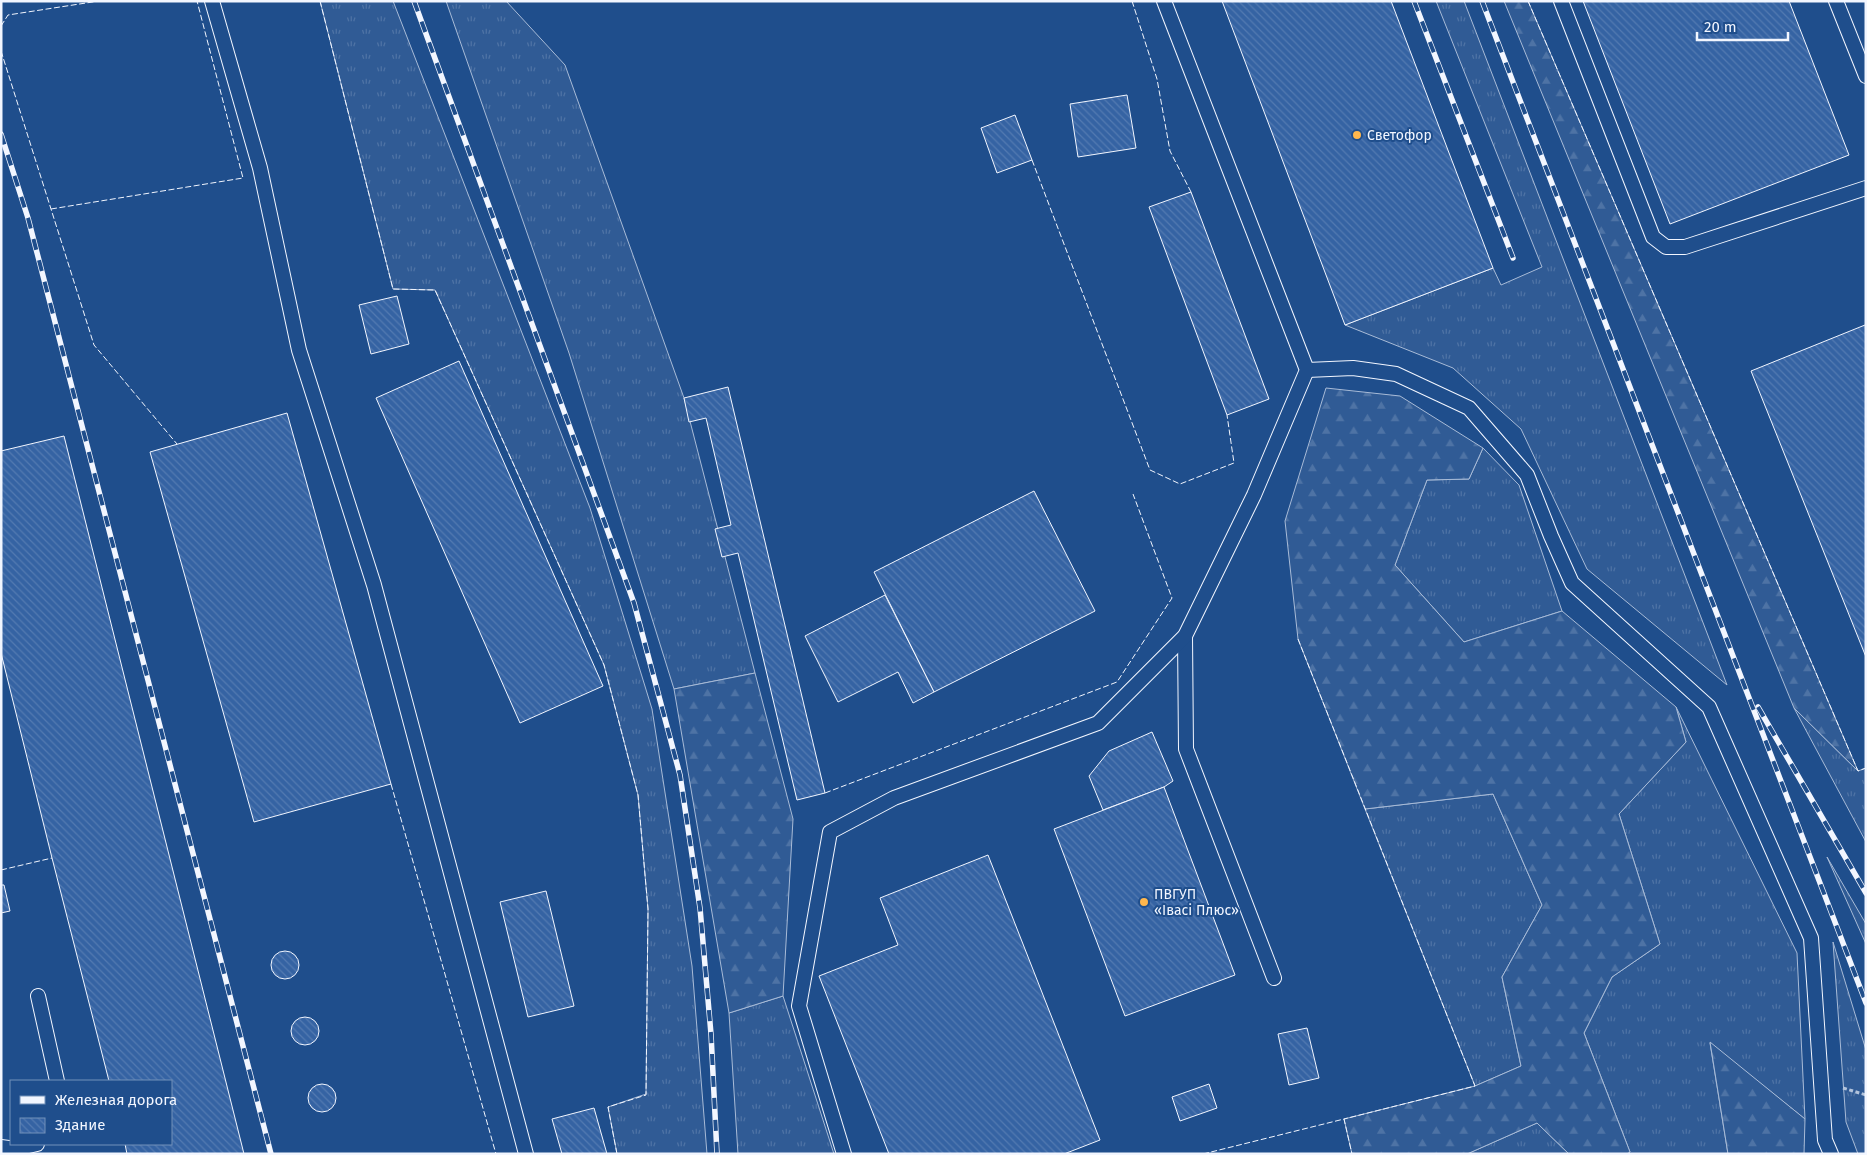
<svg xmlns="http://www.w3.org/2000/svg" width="1867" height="1155" viewBox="0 0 1867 1155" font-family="'Fira Sans',sans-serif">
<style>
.grass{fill:url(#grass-tufts);stroke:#a8bbd7}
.forest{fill:url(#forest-firs);stroke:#a8bbd7}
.building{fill:url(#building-back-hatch);stroke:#f2f6ff}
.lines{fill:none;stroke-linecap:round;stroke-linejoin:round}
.service-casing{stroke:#f2f6ff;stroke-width:16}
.path{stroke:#b3c4dc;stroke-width:3;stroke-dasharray:4 2.5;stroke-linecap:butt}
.service{stroke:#1f4e8c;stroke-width:14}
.rail-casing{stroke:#f2f6ff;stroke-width:5.5}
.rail{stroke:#1f4e8c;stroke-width:4;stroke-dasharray:11;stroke-linecap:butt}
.fence{stroke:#f2f6ff;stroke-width:1;stroke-dasharray:6 2.5;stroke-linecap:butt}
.poi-dot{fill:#ffb74d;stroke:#1f4e8c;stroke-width:2}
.labels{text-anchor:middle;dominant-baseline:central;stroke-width:4;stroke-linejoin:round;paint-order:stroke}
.poi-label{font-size:14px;fill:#f2f6ff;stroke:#1f4e8c;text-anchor:start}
</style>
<defs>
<pattern id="grass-tufts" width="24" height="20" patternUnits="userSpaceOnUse" patternTransform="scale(1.25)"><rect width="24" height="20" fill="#305b95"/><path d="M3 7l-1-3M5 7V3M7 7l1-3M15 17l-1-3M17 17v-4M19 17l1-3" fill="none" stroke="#4e73a5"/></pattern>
<pattern id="forest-firs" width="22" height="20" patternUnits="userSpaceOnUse" patternTransform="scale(1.25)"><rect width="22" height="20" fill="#305b95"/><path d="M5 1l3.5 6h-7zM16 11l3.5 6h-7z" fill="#4e73a5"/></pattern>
<pattern id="building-back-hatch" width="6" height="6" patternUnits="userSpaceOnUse" patternTransform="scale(1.25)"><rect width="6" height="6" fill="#3563a3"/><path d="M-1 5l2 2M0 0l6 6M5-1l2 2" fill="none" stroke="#537ab1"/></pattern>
</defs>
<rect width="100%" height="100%" fill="#1f4e8c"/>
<g class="grass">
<path d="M320,1H393L590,508L652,709L692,966L707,1154H617L608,1107L646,1094L648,909L638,795L604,665L435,290L393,289Z"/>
<path d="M446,1H506L565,65L684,398L755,673L674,689L569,353Z"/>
<path d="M1436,1H1464L1727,685L1587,569L1521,429L1453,368L1345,325L1493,268L1501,285L1542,267Z"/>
<path d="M1483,448L1519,485L1562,611L1464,642L1395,565L1427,480L1469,479Z"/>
<path d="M1676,707L1797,953L1805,1119L1710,1043L1728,1154H1627L1630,1152L1584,1033L1612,977L1660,944L1619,814L1686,742Z"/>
<path d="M1794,708L1858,771L1866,768V842Z"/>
<path d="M1493,794L1542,905L1502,977L1521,1066L1475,1086L1365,809Z"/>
<path d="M1827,857L1866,924V944Z"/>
<path d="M1833,942L1866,1050V1154H1858L1846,1122Z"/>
<path d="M783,996L834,1154H738L729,1013Z"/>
<path d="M1537,1123L1569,1154H1467Z"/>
</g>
<g class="forest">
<path d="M1504,1H1528L1858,771L1794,708Z"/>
<path d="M1326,388L1400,396L1483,448L1469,479L1427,480L1395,565L1464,642L1562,611L1676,707L1686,742L1619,814L1660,944L1612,977L1584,1033L1630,1152L1627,1154H1569L1537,1123L1467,1154H1352L1344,1119L1475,1086L1521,1066L1502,977L1542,905L1493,794L1365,809L1298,639L1285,521Z"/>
<path d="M755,673L793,819L783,996L729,1013L674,689Z"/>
<path d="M1710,1042L1805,1119L1804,1154H1728Z"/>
</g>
<g class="building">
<path d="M1222,1H1391L1493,268L1345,325Z"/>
<path d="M1583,1H1789L1849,155L1670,224Z"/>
<path d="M1127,95L1136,148L1078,157L1070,104Z"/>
<path d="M1015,115L1032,160L997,173L981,128Z"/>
<path d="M1191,192L1269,399L1227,415L1149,207Z"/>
<path d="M397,296L409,344L371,354L359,305Z"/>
<path d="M1865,325L1866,326V657L1751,371Z"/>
<path d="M459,361L603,686L520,723L376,398Z"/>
<path d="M728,387L825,793L797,800L738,553L722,557L715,529L731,525L706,418L689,422L684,398Z"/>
<path d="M287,413L391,784L254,822L150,452Z"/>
<path d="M64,436L244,1154H127L125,1144H171V1081H109L52,858L1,653V451Z"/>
<path d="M1034,491L1095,611L934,692L874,572Z"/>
<path d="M885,595L934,692L913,703L898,672L838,702L805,636Z"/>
<path d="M1152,732L1173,781L1164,787L1103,810L1089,776L1109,751Z"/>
<path d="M1164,787L1235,975L1125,1016L1054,829Z"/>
<path d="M988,855L1100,1140L1064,1154H889L819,976L898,945L880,898Z"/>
<path d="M1,885H4L10,911L1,913Z"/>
<path d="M546,891L574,1006L528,1017L500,902Z"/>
<circle cx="285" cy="965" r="14"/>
<circle cx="305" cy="1031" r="14"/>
<path d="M1307,1028L1319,1078L1289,1085L1278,1034Z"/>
<circle cx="322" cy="1098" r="14"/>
<path d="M1209,1084L1217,1108L1180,1121L1172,1097Z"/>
<path d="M594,1108L607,1154H562L552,1119Z"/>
</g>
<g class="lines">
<g class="service-casing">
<g id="service">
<path d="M212,1L260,168L299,350L374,585L526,1154"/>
<path d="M1561,1L1653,237L1666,247H1685L1866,188"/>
<path d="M1836,1L1866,76"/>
<path d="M1307,370L1353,368L1396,374L1469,408L1527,475L1551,536L1572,583L1709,707L1811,938L1825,1140L1831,1154"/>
<path d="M1185,636L1186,749L1274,978"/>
<path d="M38,996L57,1081"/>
<path d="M1,1147L16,1149L37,1144"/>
<path d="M844,1154L799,1006L830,832L894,798L1098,723L1185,636L1254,495L1307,370L1164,1"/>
</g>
</g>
<path class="path" d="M1843,1088L1866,1095"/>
<use href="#service" class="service"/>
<g class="rail-casing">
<g id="rail">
<path d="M414,1L634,603L680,775L700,908L711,1034L717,1154"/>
<path d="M1414,1L1513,258"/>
<path d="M1482,1L1866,1003"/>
<path d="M1,134L28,218L271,1154"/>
<path d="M1758,707L1866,893"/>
</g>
</g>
<use href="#rail" class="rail"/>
<g class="fence">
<path d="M320,1L393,289L435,290L604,665L638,795L648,909L646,1095L608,1107L617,1154"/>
<path d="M1132,1L1157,79L1170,151L1191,192"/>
<path d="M1528,1L1858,771L1866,768"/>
<path d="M1,26L8,15L99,1"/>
<path d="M1,51L94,345L177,444"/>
<path d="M1032,160L1150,470L1180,484L1234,463L1227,415"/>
<path d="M51,209L243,178L197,1"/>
<path d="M1298,639L1475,1086L1344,1119"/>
<path d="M391,784L496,1154"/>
<path d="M825,793L1117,682L1172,598L1133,494"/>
<path d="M1,870L52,858"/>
<path d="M1203,1154L1344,1119L1352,1154"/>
</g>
</g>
<g class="poi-dot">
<circle cx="1357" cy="135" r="5"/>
<circle cx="1144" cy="902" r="5"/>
</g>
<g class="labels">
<g class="poi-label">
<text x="1367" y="135">Светофор</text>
<text x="1154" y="894">ПВГУП<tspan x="1154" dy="16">«Івасі Плюс»</tspan></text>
</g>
</g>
<rect width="1867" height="1155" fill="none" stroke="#f2f6ff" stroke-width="5"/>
<rect x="10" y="1080" width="162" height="65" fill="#1f4e8c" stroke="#7391ba"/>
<rect x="20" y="1096" width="25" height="8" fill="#f2f6ff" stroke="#7391ba"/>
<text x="55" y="1105" font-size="15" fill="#f2f6ff">Железная дорога</text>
<rect x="20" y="1118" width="25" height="15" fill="url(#building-back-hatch)" stroke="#7391ba"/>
<text x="55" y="1130" font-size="15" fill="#f2f6ff">Здание</text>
<path d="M1697 32v8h91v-8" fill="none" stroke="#f2f6ff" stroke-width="2.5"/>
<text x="1704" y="32" font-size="15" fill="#f2f6ff" stroke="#1f4e8c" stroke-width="4" paint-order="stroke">20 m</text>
</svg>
